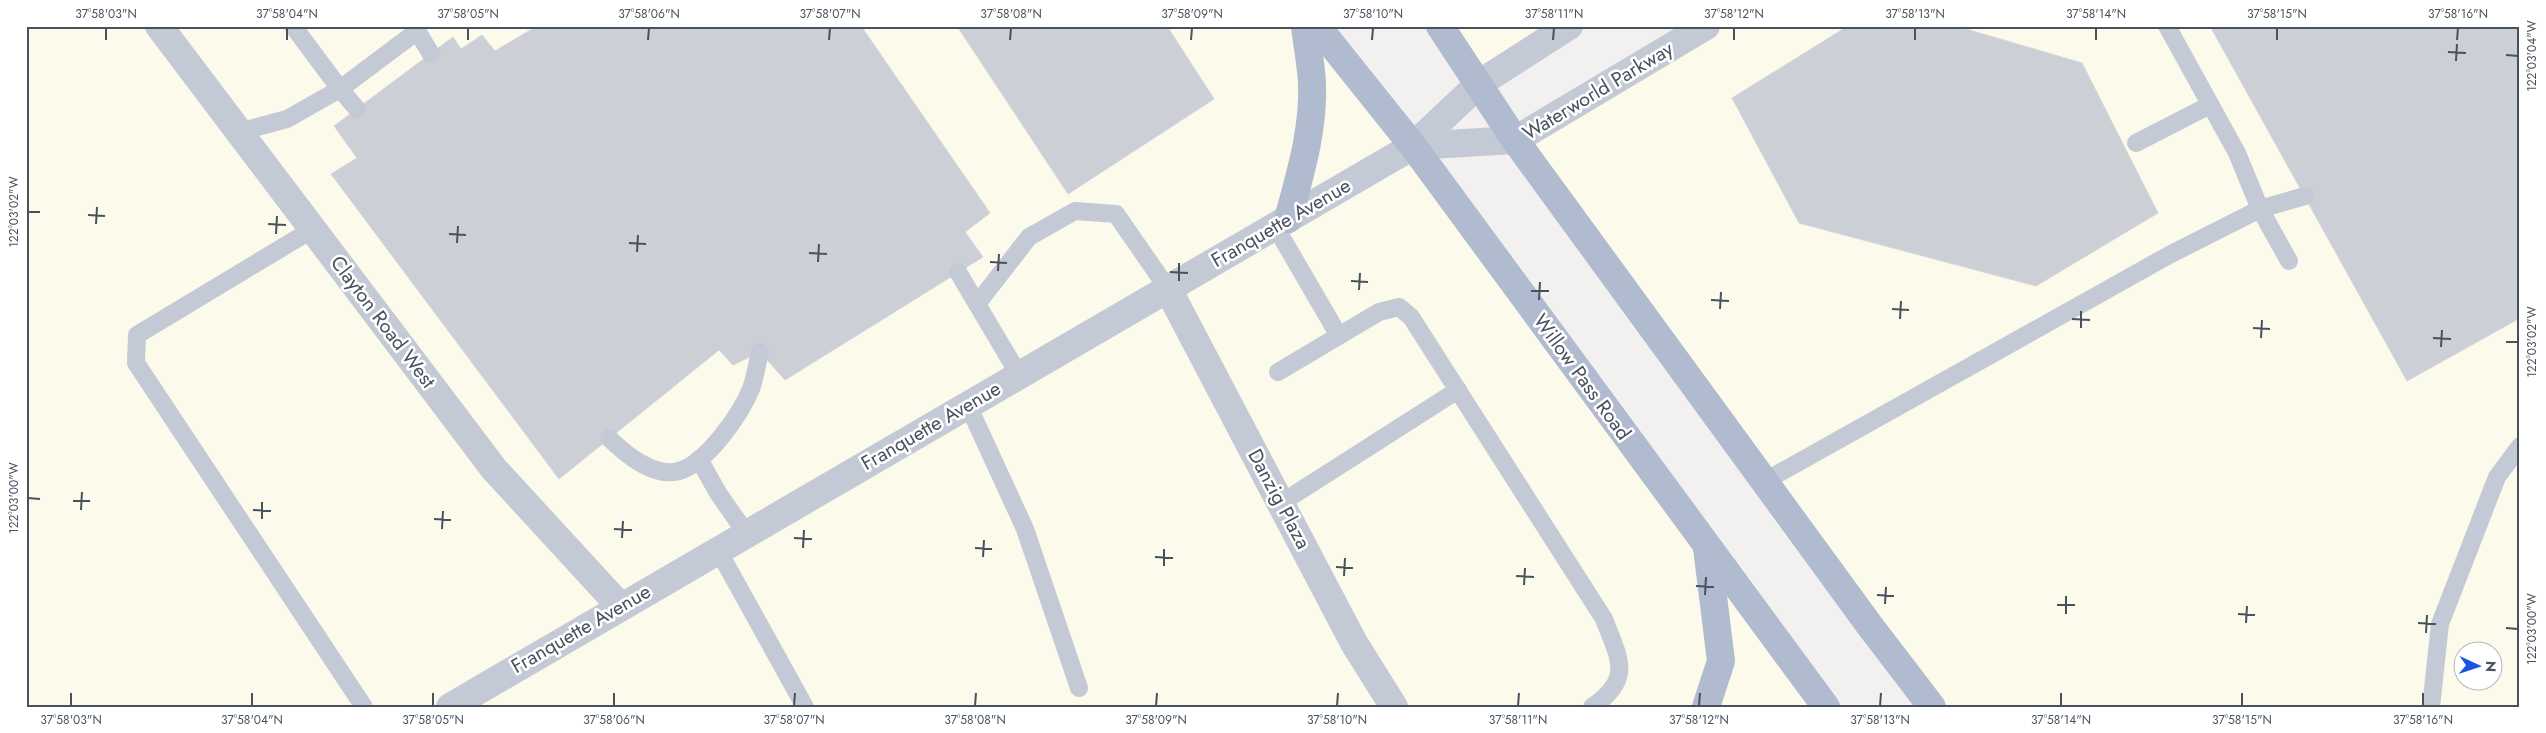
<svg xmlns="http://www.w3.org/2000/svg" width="2546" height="733" viewBox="0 0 2546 733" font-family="Jost,sans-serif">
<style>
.commercial{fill:#fcfaeb;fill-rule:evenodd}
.building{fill:#cccfd6;stroke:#d5d6dc}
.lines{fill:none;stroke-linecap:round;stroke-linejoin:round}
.lane{stroke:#c4cad5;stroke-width:18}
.street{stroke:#c4cad5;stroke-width:28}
.primary{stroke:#b0bbcf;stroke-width:28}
.ticks{fill:none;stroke:#48515e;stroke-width:2}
.labels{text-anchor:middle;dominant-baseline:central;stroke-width:5;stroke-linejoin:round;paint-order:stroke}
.street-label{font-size:20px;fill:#48515e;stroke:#fff}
.neatline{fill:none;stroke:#48515e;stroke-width:2}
.ticks-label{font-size:12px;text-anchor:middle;fill:#48515e}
</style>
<rect width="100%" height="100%" fill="#f3f1f0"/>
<g class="commercial">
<path d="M26,26H1317L1826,707H26Z"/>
<path d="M1440,26H1569L1480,83Z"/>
<path d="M1706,26H2520V707H1934L1515,140ZM2464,650H2494V680H2464Z"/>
</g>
<g class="building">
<path d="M537,26H861L990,213L965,232L983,257L785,380L760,352L733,365L719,350L559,479L331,174L357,158L334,126L453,37L461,49L482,35L495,51Z"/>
<path d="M957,26H1167L1214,99L1068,194Z"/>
<path d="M1848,26H1956L2082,63L2158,213L2036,286L1799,223L1732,98Z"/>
<path d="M2210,26H2520V318L2407,381Z"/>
</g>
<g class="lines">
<g class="lane">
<path d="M293,26L340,89L357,109"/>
<path d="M414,26L431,54"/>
<path d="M239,132L287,119L340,89L416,32"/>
<path d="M2136,143L2210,105"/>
<path d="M1275,226L1339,336"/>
<path d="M313,229L137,335L136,363L364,707"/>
<path d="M2289,261L2260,209L2305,196"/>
<path d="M958,272L1019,375"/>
<path d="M977,304L1029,237L1075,211L1116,214L1168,289"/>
<path d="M1278,372L1379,312L1399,307L1411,317L1604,619C1619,659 1634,678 1592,707"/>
<path d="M968,405L1025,529L1079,688"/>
<path d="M609,438C625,454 654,478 679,471C707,463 740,415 751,389C755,378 757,364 760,352"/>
<path d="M699,459L718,493L746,533"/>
<path d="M1765,481L2171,254L2260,209L2237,153L2167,26"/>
<path d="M1281,503L1458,390"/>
<path d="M718,550L805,707"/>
<path d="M2431,707L2440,624L2497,477L2520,446"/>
</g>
<g class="street">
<path d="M159,26L494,469L620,606"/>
<path d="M1413,146L1515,140L1706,26"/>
<path d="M1168,289L1354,643L1394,707"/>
<path d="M450,707L1413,146L1480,83L1569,26"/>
</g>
<g class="primary">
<path d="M1317,26L1413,146L1826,707"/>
<path d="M1440,26L1515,140L1870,626L1932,707"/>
<path d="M1288,219C1300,175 1314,129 1312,83C1311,64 1307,45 1305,26"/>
<path d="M1706,707L1721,661L1707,548"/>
</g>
</g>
<path class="ticks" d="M106,40V28M287,40V28M468,40V28M648,40L649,28M829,40L830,28M1010,40L1011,28M1191,40L1192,28M1372,40L1373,28M1553,40L1554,28M1734,40V28M1915,40V28M2096,40V28M2277,40V28M2457,40L2458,28M2448,52L2466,53M2506,55L2518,56M2456,61L2457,44M28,212H40M88,215L105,216M96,224L97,207M268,224L286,225M276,234L277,216M449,234L466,235M457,243L458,226M629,243L646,244M637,252L638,235M809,253L827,254M818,262L819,244M990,262L1007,263M998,271L999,254M1170,272L1188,273M1179,281V263M1351,281L1368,282M1359,290L1360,273M1531,291H1549M1539,300L1540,282M1711,300L1729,301M1720,309L1721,292M1892,309L1909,310M1900,319L1901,301M2072,319L2090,320M2081,328V311M2253,328L2270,329M2261,338L2262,320M2433,338L2451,339M2506,342H2518M2441,347L2442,330M28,498L40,499M73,501H90M81,510L82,492M253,510L271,511M262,519V502M434,519L451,520M442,529L443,511M614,529L632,530M622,538L623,521M794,538L812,539M803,548L804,530M975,548L992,549M983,557L984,540M1155,557L1173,558M1164,566V549M1336,567L1353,568M1344,576L1345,558M1516,576L1534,577M1524,585L1525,568M1696,586L1714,587M1705,595L1706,577M1877,595L1894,596M1885,604L1886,587M2057,605H2075M2066,614V596M2238,614L2255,615M2246,623L2247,606M2418,623L2436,624M2506,628L2518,629M2426,633L2427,615M71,706V693M252,706V693M433,706V693M614,706V693M794,706L795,693M975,706L976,693M1156,706L1157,693M1337,706L1338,693M1518,706L1519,693M1699,706L1700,693M1880,706L1881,693M2061,706V693M2242,706V693M2423,706V693"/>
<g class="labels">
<g class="street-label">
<text transform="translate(1598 91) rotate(-31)">Waterworld Parkway</text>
<text transform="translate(1281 223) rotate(-30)">Franquette Avenue</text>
<text transform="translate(383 322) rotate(53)">Clayton Road West</text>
<text transform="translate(1582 377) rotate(54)">Willow Pass Road</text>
<text transform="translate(931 426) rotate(-30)">Franquette Avenue</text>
<text transform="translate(1279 499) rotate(62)">Danzig Plaza</text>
<text transform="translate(581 629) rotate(-30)">Franquette Avenue</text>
</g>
</g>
<rect width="2546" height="733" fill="none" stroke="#ffffff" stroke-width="55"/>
<g transform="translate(2478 666) rotate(93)"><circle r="24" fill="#ffffff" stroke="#b6b9bf"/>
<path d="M0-4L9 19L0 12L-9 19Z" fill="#1954e4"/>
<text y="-8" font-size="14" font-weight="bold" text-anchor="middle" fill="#48515e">N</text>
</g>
<rect x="28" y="28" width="2490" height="678" class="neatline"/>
<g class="ticks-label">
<text x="106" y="18">37°58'03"N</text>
<text x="287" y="18">37°58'04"N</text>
<text x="468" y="18">37°58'05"N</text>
<text x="649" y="18">37°58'06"N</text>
<text x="830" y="18">37°58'07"N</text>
<text x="1011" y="18">37°58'08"N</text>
<text x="1192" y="18">37°58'09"N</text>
<text x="1373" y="18">37°58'10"N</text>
<text x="1554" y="18">37°58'11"N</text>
<text x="1734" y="18">37°58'12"N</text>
<text x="1915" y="18">37°58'13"N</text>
<text x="2096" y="18">37°58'14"N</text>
<text x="2277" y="18">37°58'15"N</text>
<text x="2458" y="18">37°58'16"N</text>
<text transform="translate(2532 56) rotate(-90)" y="4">122°03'04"W</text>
<text transform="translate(14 212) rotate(-90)" y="4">122°03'02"W</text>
<text transform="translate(2532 342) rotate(-90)" y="4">122°03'02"W</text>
<text transform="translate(14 498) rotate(-90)" y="4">122°03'00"W</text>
<text transform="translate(2532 629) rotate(-90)" y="4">122°03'00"W</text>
<text x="71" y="724">37°58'03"N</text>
<text x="252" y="724">37°58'04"N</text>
<text x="433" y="724">37°58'05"N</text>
<text x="614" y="724">37°58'06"N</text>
<text x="794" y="724">37°58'07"N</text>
<text x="975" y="724">37°58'08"N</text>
<text x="1156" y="724">37°58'09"N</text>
<text x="1337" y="724">37°58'10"N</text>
<text x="1518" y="724">37°58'11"N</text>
<text x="1699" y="724">37°58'12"N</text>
<text x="1880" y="724">37°58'13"N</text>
<text x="2061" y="724">37°58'14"N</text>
<text x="2242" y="724">37°58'15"N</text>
<text x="2423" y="724">37°58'16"N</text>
</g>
</svg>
